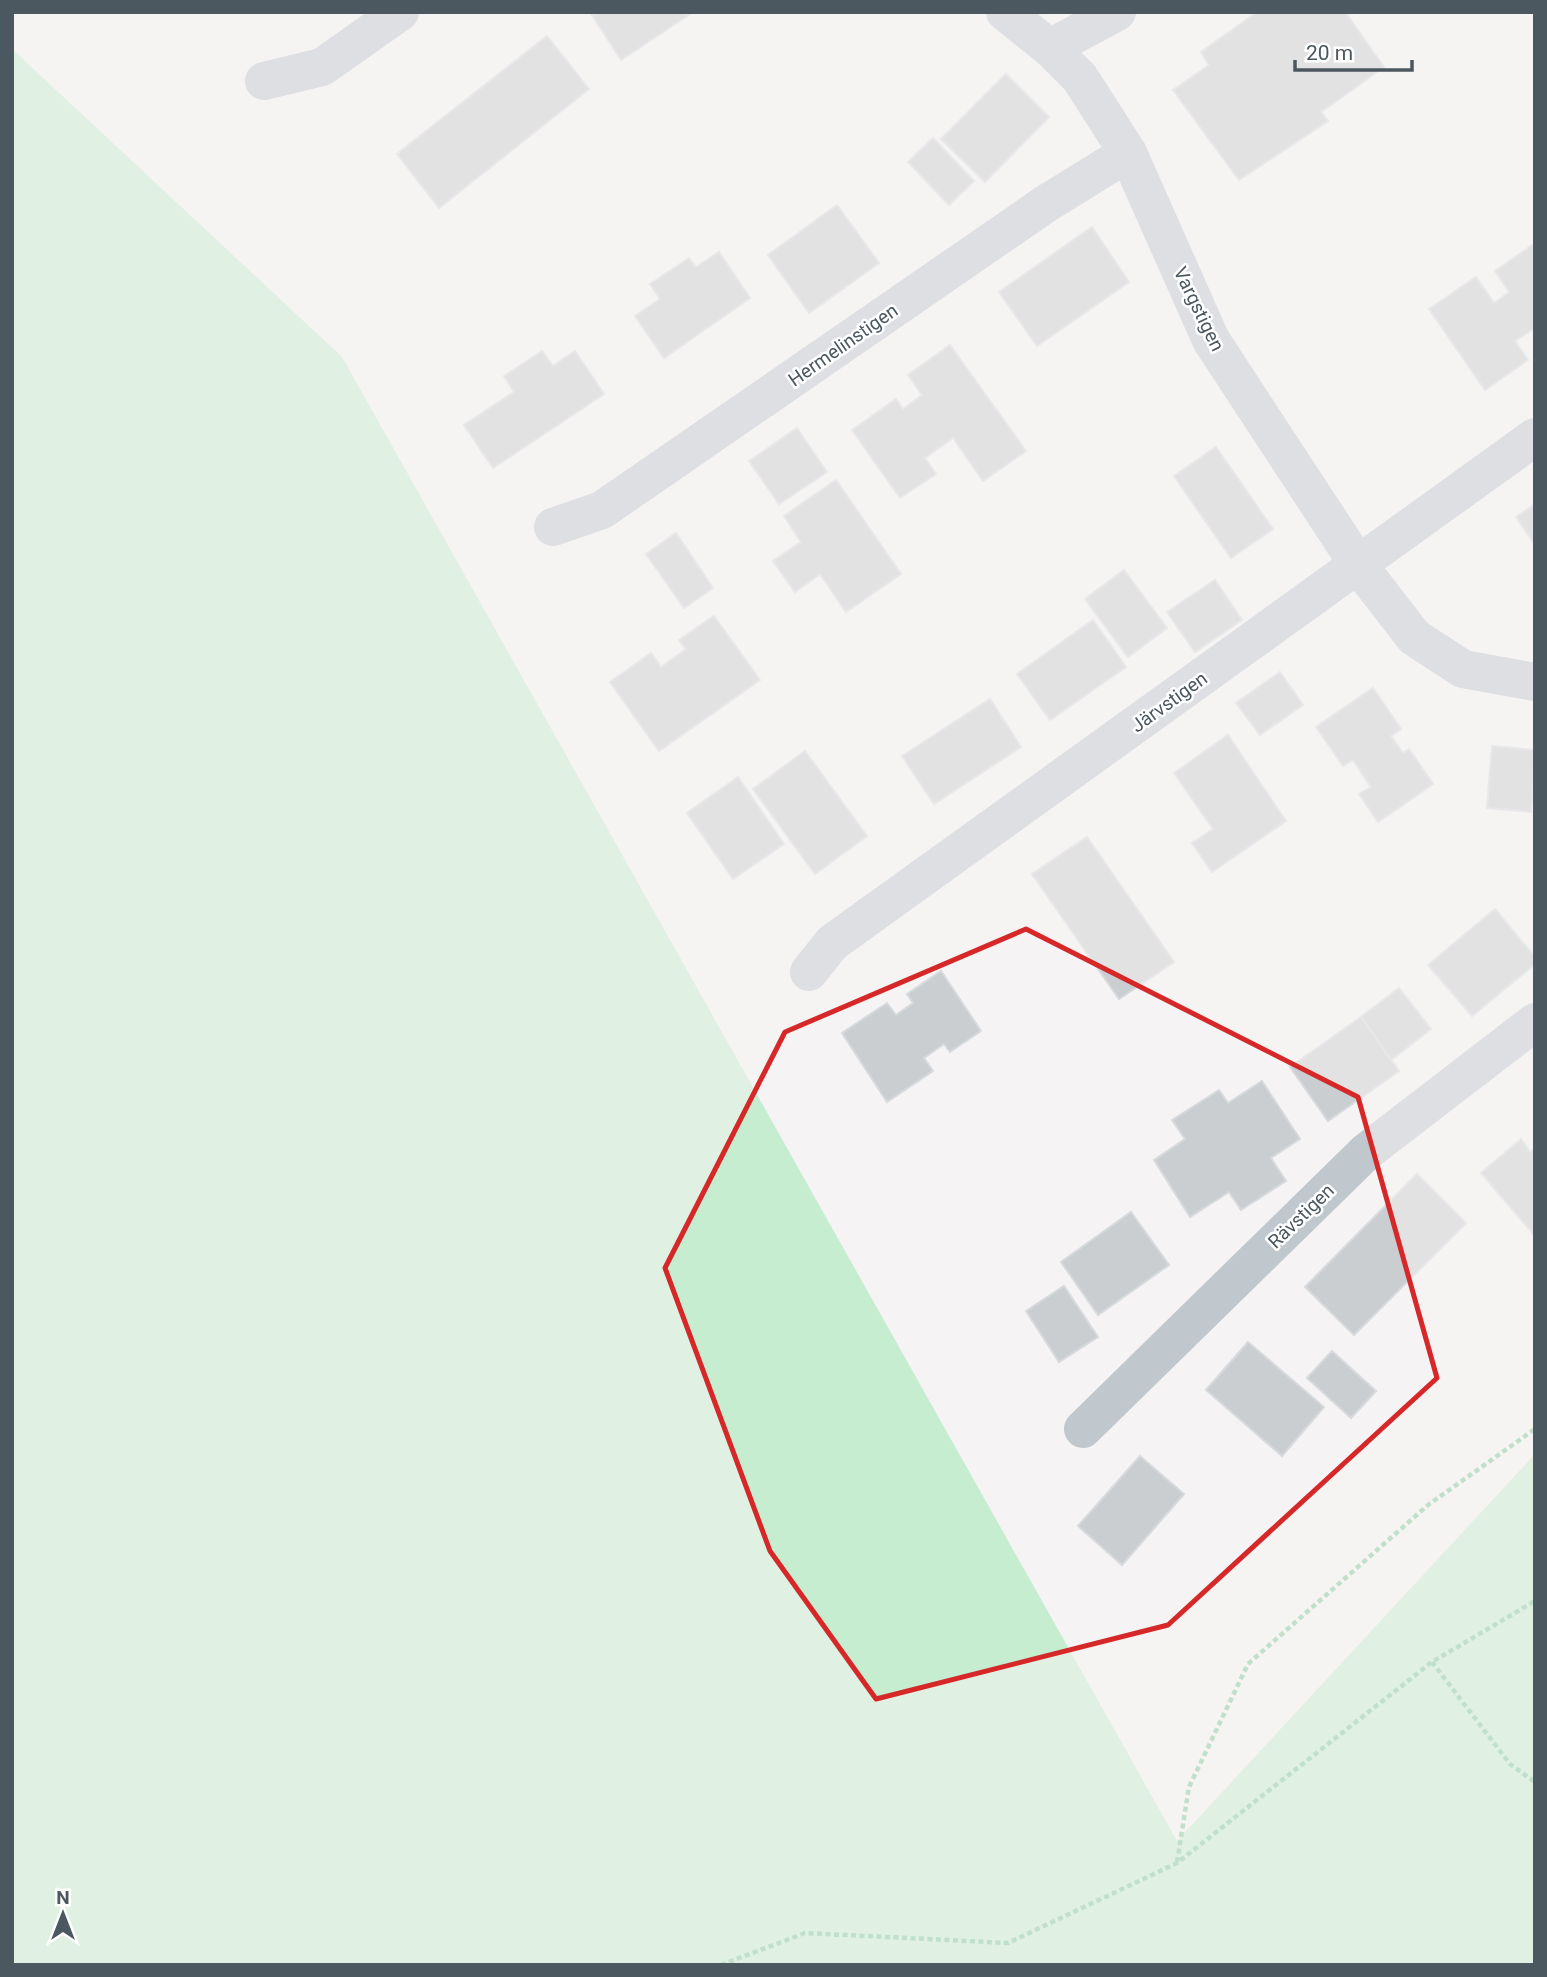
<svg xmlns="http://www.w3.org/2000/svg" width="1547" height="1977" viewBox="0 0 1547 1977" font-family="Roboto,sans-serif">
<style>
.green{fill:#c6edd0}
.building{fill:#caced1;stroke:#d7dadd;stroke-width:2}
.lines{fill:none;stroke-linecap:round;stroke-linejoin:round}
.path{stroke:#80c99c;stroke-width:4.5;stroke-dasharray:5 3.5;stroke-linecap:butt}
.minor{stroke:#c0c8ce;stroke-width:38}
.marked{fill:none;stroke:#d62828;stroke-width:5;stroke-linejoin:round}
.labels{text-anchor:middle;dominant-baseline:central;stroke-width:5;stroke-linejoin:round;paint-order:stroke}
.street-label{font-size:19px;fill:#4c585f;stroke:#fff}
</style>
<rect width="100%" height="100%" fill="#f5f3f3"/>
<path class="green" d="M12,49L342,357L1177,1841L1535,1454V1965H12Z"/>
<g class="building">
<path d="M590,12H693L621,60Z"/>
<path d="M1257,12H1345L1384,67L1321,112L1328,121L1239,180L1173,90L1209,65L1201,52Z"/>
<path d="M547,36L589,89L439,208L397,154Z"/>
<path d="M1006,74L1049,117L985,182L941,139Z"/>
<path d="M933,138L974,181L949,205L908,162Z"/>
<path d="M837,205L879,263L809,313L768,255Z"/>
<path d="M1092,227L1129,282L1037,346L999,292Z"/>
<path d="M1535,243V328L1515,341L1528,360L1485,390L1429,309L1476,277L1494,303L1509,292L1495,271Z"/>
<path d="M719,252L750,298L664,358L635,316L660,299L650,284L689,258L696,267Z"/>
<path d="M950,345L1026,451L983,481L953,438L925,458L936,474L900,498L852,430L896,399L903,409L922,395L908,375Z"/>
<path d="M542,351L553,366L575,351L604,394L493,468L464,425L514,392L504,376Z"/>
<path d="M797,428L827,472L779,504L749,461Z"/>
<path d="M1216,447L1273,529L1231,558L1174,476Z"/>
<path d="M836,480L901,574L846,612L820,574L795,592L773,561L801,542L784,516Z"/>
<path d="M1535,504V545L1516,517Z"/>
<path d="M676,533L713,588L684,608L646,554Z"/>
<path d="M1124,570L1167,628L1128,657L1085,599Z"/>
<path d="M1215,580L1242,620L1195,652L1167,612Z"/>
<path d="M714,616L760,680L659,751L610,682L651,653L661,667L686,649L679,640Z"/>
<path d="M1093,620L1126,667L1050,720L1017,674Z"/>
<path d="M1280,672L1303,705L1260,735L1236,703Z"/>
<path d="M1373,688L1401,729L1391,736L1403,753L1409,749L1433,784L1378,822L1359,794L1371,787L1353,760L1343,766L1316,727Z"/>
<path d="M990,699L1021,747L934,804L902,756Z"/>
<path d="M1228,735L1286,821L1212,872L1192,843L1213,829L1174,773Z"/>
<path d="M1492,746L1535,750L1531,812L1487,808Z"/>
<path d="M805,751L867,836L815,874L753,789Z"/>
<path d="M738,777L784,844L733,879L687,813Z"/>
<path d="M1087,837L1174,962L1119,999L1032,874Z"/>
<path d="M1495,909L1535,957V964L1472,1016L1428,965Z"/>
<path d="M941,971L981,1031L950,1052L944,1044L924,1058L933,1071L887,1102L842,1033L887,1003L896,1015L913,1003L907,994Z"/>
<path d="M1399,988L1431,1029L1391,1060L1361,1017Z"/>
<path d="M1361,1017L1399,1071L1328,1121L1290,1067Z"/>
<path d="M1262,1081L1300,1139L1271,1158L1286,1181L1241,1210L1229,1192L1190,1217L1154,1160L1185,1139L1172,1120L1219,1090L1228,1103Z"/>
<path d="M1521,1139L1530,1152L1535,1148V1236L1481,1173Z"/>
<path d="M1417,1174L1466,1223L1354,1335L1305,1287Z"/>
<path d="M1131,1212L1169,1265L1098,1315L1061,1262Z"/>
<path d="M1064,1286L1098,1337L1059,1362L1026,1311Z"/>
<path d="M1248,1342L1324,1407L1282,1456L1206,1390Z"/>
<path d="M1332,1351L1376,1391L1351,1418L1307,1378Z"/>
<path d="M1140,1456L1184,1494L1122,1565L1078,1526Z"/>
</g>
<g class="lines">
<g class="path">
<path d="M1432,1662L1510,1764L1535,1782"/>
<path d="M1177,1862L1189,1787L1248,1664L1428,1505L1535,1429"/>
<path d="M721,1965L805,1933L1008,1943L1177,1863L1432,1662L1535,1601"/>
</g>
<g class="minor">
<path d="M1005,12L1050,48L1080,78L1128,153L1211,340L1359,566L1414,637L1463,669L1535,682"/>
<path d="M1050,48L1117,12"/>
<path d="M264,81L322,67L400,12"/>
<path d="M553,527L602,510L1047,203L1128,153"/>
<path d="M809,972L832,943L1535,437"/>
<path d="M1083,1429L1366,1152L1535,1022"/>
</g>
</g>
<path d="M0 0H1547V1977H0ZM1026,929L1358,1097L1437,1378L1168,1625L876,1699L770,1551L665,1268L785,1032Z" fill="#f5f3f3" fill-opacity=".55" fill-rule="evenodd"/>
<path class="marked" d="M1026,929L1358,1097L1437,1378L1168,1625L876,1699L770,1551L665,1268L785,1032Z"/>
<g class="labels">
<g class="street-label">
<text transform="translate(1199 309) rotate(64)">Vargstigen</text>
<text transform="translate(843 345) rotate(-35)">Hermelinstigen</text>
<text transform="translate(1169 702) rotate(-36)">Järvstigen</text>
<text transform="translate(1301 1216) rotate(-44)">Rävstigen</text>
</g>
</g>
<rect width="1547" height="1977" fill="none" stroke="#4c585f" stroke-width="28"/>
<g transform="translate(63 1914)" stroke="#ffffff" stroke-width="5" paint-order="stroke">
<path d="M0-5L12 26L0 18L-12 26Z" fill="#4c585f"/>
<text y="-10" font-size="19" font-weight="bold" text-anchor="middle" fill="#4c585f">N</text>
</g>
<path d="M1295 60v10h117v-10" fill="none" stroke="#4c585f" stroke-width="3.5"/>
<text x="1306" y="60" font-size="21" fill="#4c585f" stroke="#ffffff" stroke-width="5" paint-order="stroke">20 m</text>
</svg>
